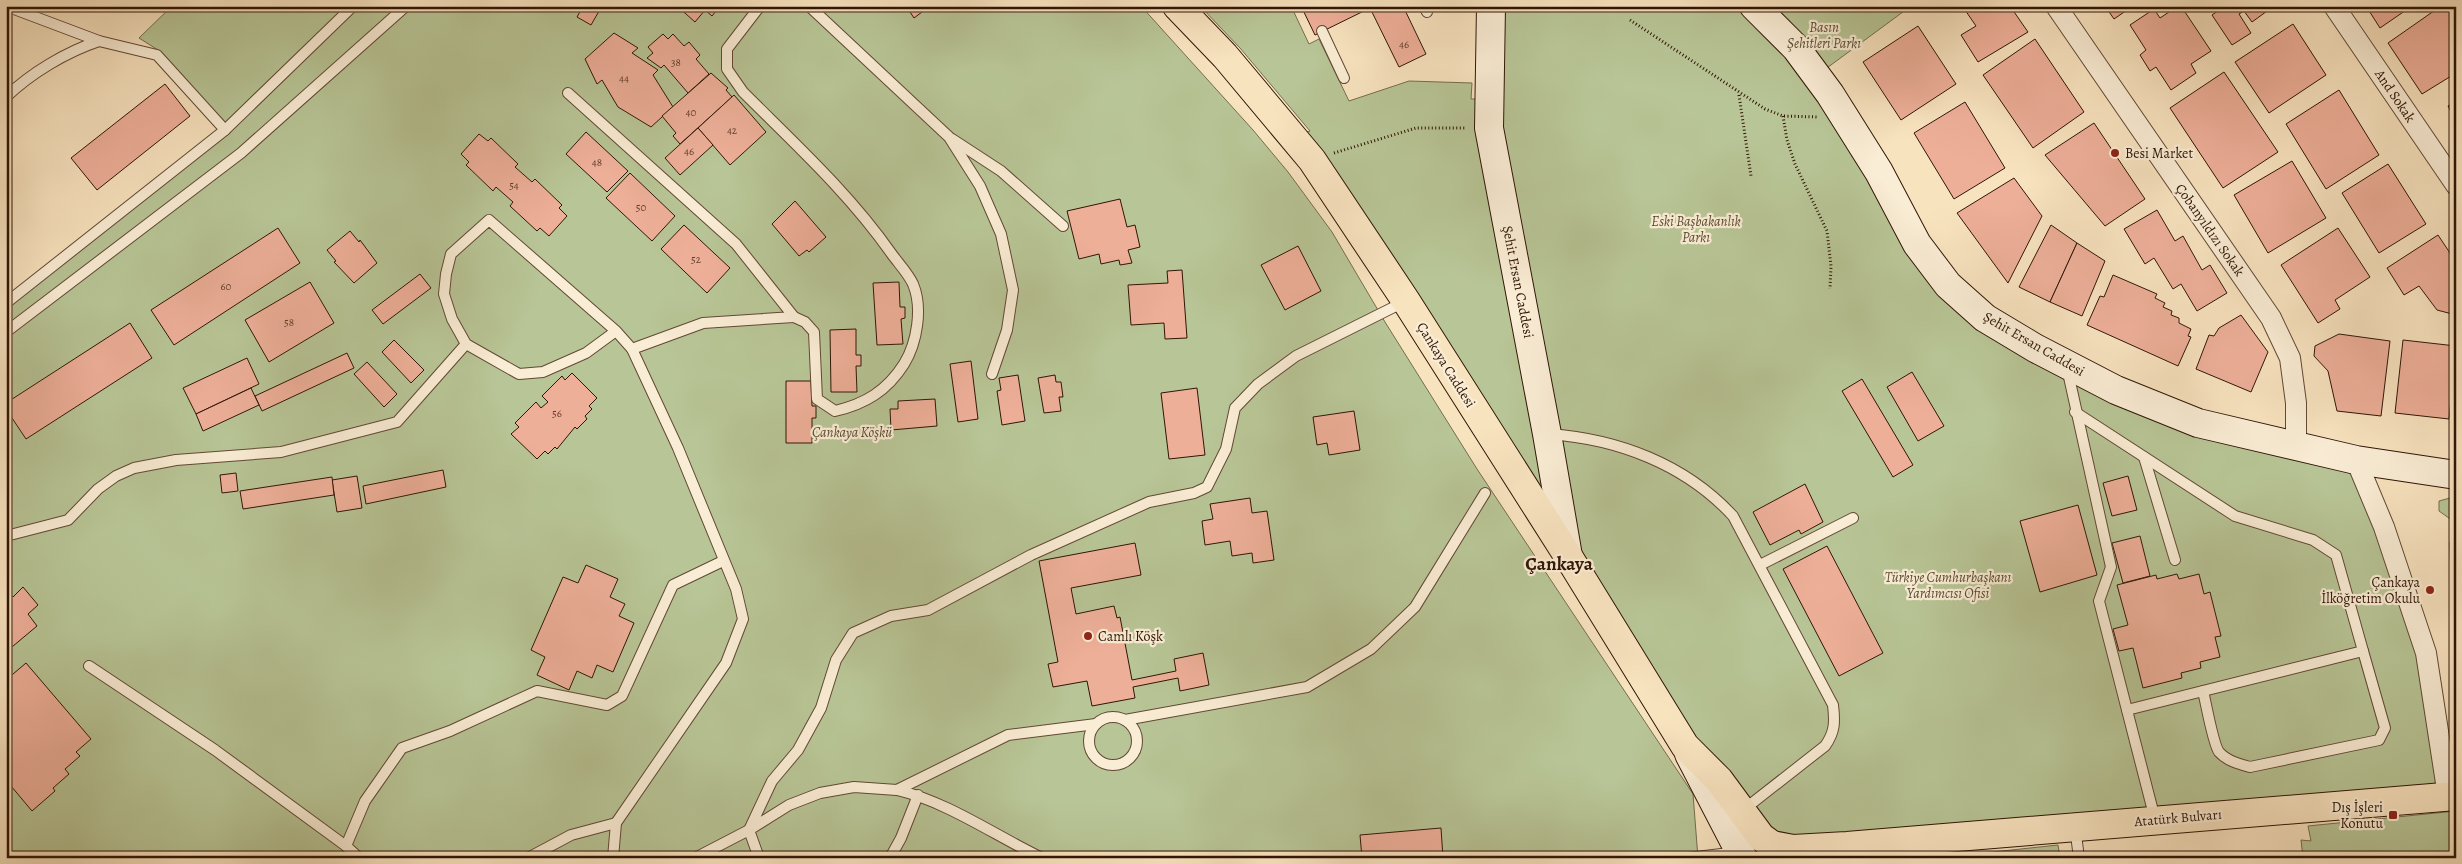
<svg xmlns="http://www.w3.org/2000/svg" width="2462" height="864" viewBox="0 0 2462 864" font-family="Alegreya,serif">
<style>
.green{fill:#b8c596;stroke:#746d4e}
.building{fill:#eeaf99;stroke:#301506}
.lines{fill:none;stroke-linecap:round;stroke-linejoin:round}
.lane-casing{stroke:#624834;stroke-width:12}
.street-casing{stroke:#624834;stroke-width:22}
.secondary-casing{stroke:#301506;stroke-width:30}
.primary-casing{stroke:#301506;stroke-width:30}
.path{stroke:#301506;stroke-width:3;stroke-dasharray:1 2.5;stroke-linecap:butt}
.lane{stroke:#faedd5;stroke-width:10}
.street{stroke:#faedd5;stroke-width:20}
.secondary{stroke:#faedd5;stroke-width:28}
.primary{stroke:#f8e3bf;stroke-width:28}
.poi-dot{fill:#8f2418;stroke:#faedd5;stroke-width:2}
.labels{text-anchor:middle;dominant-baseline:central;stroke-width:4.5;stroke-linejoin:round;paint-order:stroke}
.number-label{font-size:11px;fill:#603c2b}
.park-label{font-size:14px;font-style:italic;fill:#594a31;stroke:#faedd5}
.street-label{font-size:14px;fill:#301506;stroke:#faedd5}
.poi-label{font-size:14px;fill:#301506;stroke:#faedd5;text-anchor:start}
.district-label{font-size:19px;font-weight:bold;fill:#301506;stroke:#faedd5}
</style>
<rect width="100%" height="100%" fill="#f8e3bf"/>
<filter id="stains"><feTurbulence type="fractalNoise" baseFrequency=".004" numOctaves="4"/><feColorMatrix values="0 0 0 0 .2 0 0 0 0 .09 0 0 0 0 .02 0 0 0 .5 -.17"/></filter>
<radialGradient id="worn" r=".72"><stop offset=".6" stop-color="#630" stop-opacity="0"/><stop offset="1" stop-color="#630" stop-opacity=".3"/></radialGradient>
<g class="green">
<path d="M172,6H1141L1253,130L1288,172L1332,232L1385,322L1477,469L1693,794L1698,858H6V308L231,132L158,50L139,38Z"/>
<path d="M1200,6H1291L1309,44L1319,39L1349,101L1409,81L1472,83L1471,99H1490L1491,6H1911L1816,76L1948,285L2116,390L2356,460L2426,653L2448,796L1901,842L1877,858H1743L1293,137L1310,131L1240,48Z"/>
<path d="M2450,498L2456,499V523L2439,511V501Z"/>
<path d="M2456,811V858H2303L2301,840L2311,841L2308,826Z"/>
<path d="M2058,845L2060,858H1937Z"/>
</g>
<g class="building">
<path d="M583,6H602L591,25L577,17Z"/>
<path d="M677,6H720L712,16L705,10L695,22Z"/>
<path d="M906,6H930L914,18Z"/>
<path d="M1301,6H1403L1426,54L1399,67L1370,8L1315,35Z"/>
<path d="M1952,6H2010L2028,32L1978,62L1961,35L1976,26L1963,7L1955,11Z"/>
<path d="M2105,6H2133L2114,19Z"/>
<path d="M2178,6H2181L2211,51L2191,64L2196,73L2171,90L2156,67L2150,71L2140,55L2146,50L2130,25L2154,9L2160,18Z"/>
<path d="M2225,6H2274L2252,22L2244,11L2239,14L2251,33L2232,45L2212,15Z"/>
<path d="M2366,6H2412L2380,28Z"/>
<path d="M2441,6H2450L2456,14V73L2422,94L2388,43Z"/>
<path d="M2293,24L2326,75L2269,113L2235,62Z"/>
<path d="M1918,26L1956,84L1901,120L1863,62Z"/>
<path d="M614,33L638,48L632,53L658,70L653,75L673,107L651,127L618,107L602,80L597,84L585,59Z"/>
<path d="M663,34L668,39L673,34L684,46L689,42L700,55L696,59L709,74L688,93L664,65L661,68L647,58L653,53L648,47Z"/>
<path d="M2035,39L2084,112L2033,148L1983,75Z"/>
<path d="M2224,72L2278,152L2223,188L2170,108Z"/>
<path d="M711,73L728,88L726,90L732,97L680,144L673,136L676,133L662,116Z"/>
<path d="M165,84L190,116L97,190L71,158Z"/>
<path d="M2339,90L2379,155L2326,189L2286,124Z"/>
<path d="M734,95L766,132L730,165L698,128Z"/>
<path d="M1965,102L2005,168L1954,199L1914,133Z"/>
<path d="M2456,102V121L2448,106Z"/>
<path d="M2094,123L2145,199L2105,226L2045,155Z"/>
<path d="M698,128L713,145L680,175L665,158Z"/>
<path d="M586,132L628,171L607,192L566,154Z"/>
<path d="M479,134L488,141L491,138L518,164L515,167L532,182L535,179L562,205L559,208L567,216L549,236L540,228L537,231L510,206L513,202L496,187L493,191L466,165L469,162L461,154Z"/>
<path d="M2292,161L2326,218L2268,253L2234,195Z"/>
<path d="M2388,164L2426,224L2379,253L2342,193Z"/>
<path d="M630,173L675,216L652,241L606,198Z"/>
<path d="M2014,178L2042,216L2008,283L1957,213Z"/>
<path d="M1120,199L1127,227L1135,225L1140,247L1128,250L1132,263L1120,265L1119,260L1101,264L1099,254L1079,259L1067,211Z"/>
<path d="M795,201L826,237L809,252L807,250L799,256L772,224Z"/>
<path d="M2157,210L2175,241L2183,236L2202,270L2210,265L2227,293L2197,311L2181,284L2173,289L2154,258L2145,264L2124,229Z"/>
<path d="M684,225L730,268L707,293L661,249Z"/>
<path d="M2051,225L2077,243L2050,302L2019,287Z"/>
<path d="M278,228L300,263L174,345L151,310Z"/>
<path d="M2338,228L2370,277L2335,300L2340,309L2318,323L2281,265Z"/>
<path d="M350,231L359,242L360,240L377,263L354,283L334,262L336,261L327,250Z"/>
<path d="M2438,235L2456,262V315L2437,310L2419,286L2404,295L2387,268Z"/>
<path d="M2077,243L2105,261L2082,316L2050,302Z"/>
<path d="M1298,246L1321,291L1285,310L1261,265Z"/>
<path d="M1182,270L1187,338L1165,339L1164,323L1131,325L1128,285L1168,283L1167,271Z"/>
<path d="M420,274L431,288L383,324L372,310Z"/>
<path d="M2113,275L2157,294L2155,298L2165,303L2163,307L2172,311L2171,315L2179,318V323L2191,329L2188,336L2191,337L2178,366L2087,325L2100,296L2104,297Z"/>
<path d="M310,282L334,323L269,362L245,320Z"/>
<path d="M899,282L900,307H905V318L901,319L903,344L877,345L873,283Z"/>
<path d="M2241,315L2268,352L2251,392L2196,369L2209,335L2214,336L2219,328Z"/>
<path d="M130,323L152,358L26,439L6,409V403Z"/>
<path d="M856,329V355H861V366H856L857,392H831L830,330Z"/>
<path d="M2339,334L2390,341L2381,416L2337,411L2328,371L2314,356L2315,346Z"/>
<path d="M394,340L424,370L411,383L382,352Z"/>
<path d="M2403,340L2456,346L2449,419L2395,413Z"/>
<path d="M347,353L354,368L262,411L255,396Z"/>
<path d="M247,358L259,384L196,414L183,388Z"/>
<path d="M971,361L978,419L958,422L950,364Z"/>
<path d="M367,362L397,394L384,407L354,374Z"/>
<path d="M1912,372L1944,426L1918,441L1887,387Z"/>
<path d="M572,373L597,398L589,406L592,409L585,416L587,419L577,429L575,427L557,449L555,447L548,454L545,451L537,459L511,434L519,427L515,423L536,402L541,408L548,402L542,396L562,376L565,380Z"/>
<path d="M1018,375L1025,421L1002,425L997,391L1001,390L999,378Z"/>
<path d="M1055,375L1056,382H1061L1063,397H1059L1061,411L1044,413L1038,378Z"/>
<path d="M1862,379L1913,465L1893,477L1842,391Z"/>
<path d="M786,381H811L812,406H816V418H812V443H786Z"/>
<path d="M251,388L259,405L203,431L196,414Z"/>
<path d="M1197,388L1205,455L1169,459L1161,393Z"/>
<path d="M935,399L937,426L891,430L890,409H898V401Z"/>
<path d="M1354,411L1360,450L1329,455L1327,443L1317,445L1313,417Z"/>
<path d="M443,470L446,487L366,504L363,486Z"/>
<path d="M236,473L238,491L222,493L220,475Z"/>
<path d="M357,476L362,508L337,512L332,480Z"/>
<path d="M2128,476L2137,510L2112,516L2103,483Z"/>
<path d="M332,477L334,495L243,509L240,491Z"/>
<path d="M1805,484L1823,522L1801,534L1799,530L1770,545L1753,512Z"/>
<path d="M1250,498L1252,513L1267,511L1274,560L1253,563L1252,553L1232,556L1230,541L1205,545L1202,521L1213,519L1210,504Z"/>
<path d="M2078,505L2097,575L2040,592L2020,521Z"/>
<path d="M2140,536L2150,576L2123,583L2112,543Z"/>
<path d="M2453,538H2456V584H2451L2450,542H2453Z"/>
<path d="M1135,543L1141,575L1071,588L1076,614L1114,606L1117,618L1120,617L1132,680L1176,671L1174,659L1203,653L1209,685L1180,691L1178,678L1133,687L1135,698L1092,706L1087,681L1053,687L1048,664L1058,662L1039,561Z"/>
<path d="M1827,546L1883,653L1839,676L1783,569Z"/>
<path d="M586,565L618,579L610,597L625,604L619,616L634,623L613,672L597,665L592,678L577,671L569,690L537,675L545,657L531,650L563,577L578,583Z"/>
<path d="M2177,574L2179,579L2199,574L2204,594L2210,592L2221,636L2215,637L2220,657L2200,662L2201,668L2181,673L2182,678L2143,688L2133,648L2119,651L2113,629L2128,625L2117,585L2156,575L2157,579Z"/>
<path d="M23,587L38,605L28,614L37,626L6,652V589L13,597Z"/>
<path d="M26,663L91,739L76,752L80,756L65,769L69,774L53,788L55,791L32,811L6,780V680Z"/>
<path d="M1441,828L1443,858H1362L1360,835Z"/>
</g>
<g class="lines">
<g class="lane-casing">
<g id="lane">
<path d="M6,6L99,41L157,55L225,130L353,6"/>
<path d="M760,6L727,49V69L743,92C794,143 849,193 891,253C898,263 908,273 913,284C923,308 917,343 904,364C887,391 865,404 835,411L817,399L814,332L805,322L794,317"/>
<path d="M809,6L949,137L980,186L1001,234L1013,290L1007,330L992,374"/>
<path d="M1424,6L1427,12"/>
<path d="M1322,31L1344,78"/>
<path d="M568,93L736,244L794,317L703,323L632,349"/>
<path d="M6,97C31,73 66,52 99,41"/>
<path d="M952,139L1001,171L1063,226"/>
<path d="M6,303L225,130"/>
<path d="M6,332L241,153L406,6"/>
<path d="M2067,368L2111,567L2099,601L2155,819"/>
<path d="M2075,412L2235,516L2313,540L2336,555L2363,651L2127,710"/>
<path d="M1549,434C1618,439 1685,464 1733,516L1833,705C1835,722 1835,732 1825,746L1742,811"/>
<path d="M2144,457L2175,560"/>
<path d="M6,536L68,520L98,489L116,476L134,468L176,460L281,452L397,422L466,344"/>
<path d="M1760,565L1853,518"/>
<path d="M89,666L215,750L346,846"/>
<path d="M2203,691C2206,703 2213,744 2219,752C2227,761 2239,764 2250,767L2379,740L2385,728L2363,651"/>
<circle cx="1113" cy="741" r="24"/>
<path d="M1125,720L1307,687L1371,649L1415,607L1485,493"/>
<path d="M1096,724L1008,735L897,790L854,787L820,793L789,805L749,830L772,781L798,750L821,708L836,660L853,633L891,616L928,610L1031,555L1149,502L1194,493L1207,487L1226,449L1235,408L1258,384L1296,356L1406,301"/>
<path d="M897,790C948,802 994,835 1042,858"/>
<path d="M2075,827L2079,858"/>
<path d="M359,858L346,846L365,801L402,748L450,731L537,691L607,705L622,696L673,585L723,561"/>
<path d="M528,858L571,835L616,823"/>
<path d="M613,858L616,823L726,663L743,619L736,589L678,448L632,349L616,331L489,220L451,254L446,274L444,294L452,319L466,344L519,374L543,372L586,353L616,331"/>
<path d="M695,858L749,830L759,858"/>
<path d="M890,858L901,838L918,795"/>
<path d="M1688,858L1738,852"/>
</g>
</g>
<g class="street-casing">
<g id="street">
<path d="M2056,6L2271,318L2290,358L2296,403V447"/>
<path d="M2334,6L2456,185"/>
<path d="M2356,460L2384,527L2426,653L2448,796"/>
</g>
</g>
<g class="secondary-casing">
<g id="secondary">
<path d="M1491,6L1489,128L1547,434L1568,556"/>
<path d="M1754,6L1796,48L1830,94L1879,172L1917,244L1948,285L1985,318L2035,348L2116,390L2198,423L2356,460L2456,475"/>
<path d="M1689,754L1743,858"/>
</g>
</g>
<g class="primary-casing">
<path id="primary" d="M1177,6L1225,56L1312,160L1406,301L1568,556L1685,746L1719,780L1761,837L1772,845L1793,849L1847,846L2456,796"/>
</g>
<g class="path">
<path d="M1630,20L1765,109L1783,116L1818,117"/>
<path d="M1739,95L1751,176"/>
<path d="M1783,116L1787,140L1795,164L1827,231L1831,266L1830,289"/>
<path d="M1334,153L1416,128H1466"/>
</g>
<use href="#lane" class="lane"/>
<use href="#street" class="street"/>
<use href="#secondary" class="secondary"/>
<use href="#primary" class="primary"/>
</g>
<g class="poi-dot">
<circle cx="2115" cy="153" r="5"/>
<circle cx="2430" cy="590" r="5"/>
<circle cx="1088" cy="636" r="5"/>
<rect x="2388" y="810" width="10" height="10" rx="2.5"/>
</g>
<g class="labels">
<g class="number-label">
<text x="1404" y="44">46</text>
<text x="676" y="62">38</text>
<text x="624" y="78">44</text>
<text x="691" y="112">40</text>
<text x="732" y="130">42</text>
<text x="689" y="151">46</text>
<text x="597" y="162">48</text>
<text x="514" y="185">54</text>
<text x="641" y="207">50</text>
<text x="696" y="259">52</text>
<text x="226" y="286">60</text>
<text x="289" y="322">58</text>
<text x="557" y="413">56</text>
</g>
<g class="park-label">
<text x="1824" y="27">Basın<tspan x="1824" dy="16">Şehitleri Parkı</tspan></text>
<text x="1696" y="221">Eski Başbakanlık<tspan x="1696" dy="16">Parkı</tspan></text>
<text x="852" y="432">Çankaya Köşkü</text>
<text x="1948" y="577">Türkiye Cumhurbaşkanı<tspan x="1948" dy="16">Yardımcısı Ofisi</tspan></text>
</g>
<g class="street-label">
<text transform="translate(2395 96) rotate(56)">And Sokak</text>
<text transform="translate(2210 230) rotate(55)">Çobanyıldızı Sokak</text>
<text transform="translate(1518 282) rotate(79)">Şehit Ersan Caddesi</text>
<text transform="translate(2034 344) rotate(30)">Şehit Ersan Caddesi</text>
<text transform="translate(1446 365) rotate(58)">Çankaya Caddesi</text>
<text transform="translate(2178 818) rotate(-5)">Atatürk Bulvarı</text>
</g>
<g class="poi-label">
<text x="2125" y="153">Besi Market</text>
<text x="2420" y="582" text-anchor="end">Çankaya<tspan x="2420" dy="16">İlköğretim Okulu</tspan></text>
<text x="1098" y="636">Camlı Köşk</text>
<text x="2383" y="807" text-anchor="end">Dış İşleri<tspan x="2383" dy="16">Konutu</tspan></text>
</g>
<g class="district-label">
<text x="1559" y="564">Çankaya</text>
</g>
</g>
<rect width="2462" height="864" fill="none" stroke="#f8e3bf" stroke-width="25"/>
<rect x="8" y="8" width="2447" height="849" fill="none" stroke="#301506" stroke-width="2.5"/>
<rect x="12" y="12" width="2437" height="839" fill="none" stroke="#301506"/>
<rect width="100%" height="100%" filter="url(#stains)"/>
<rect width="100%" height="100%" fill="url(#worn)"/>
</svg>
